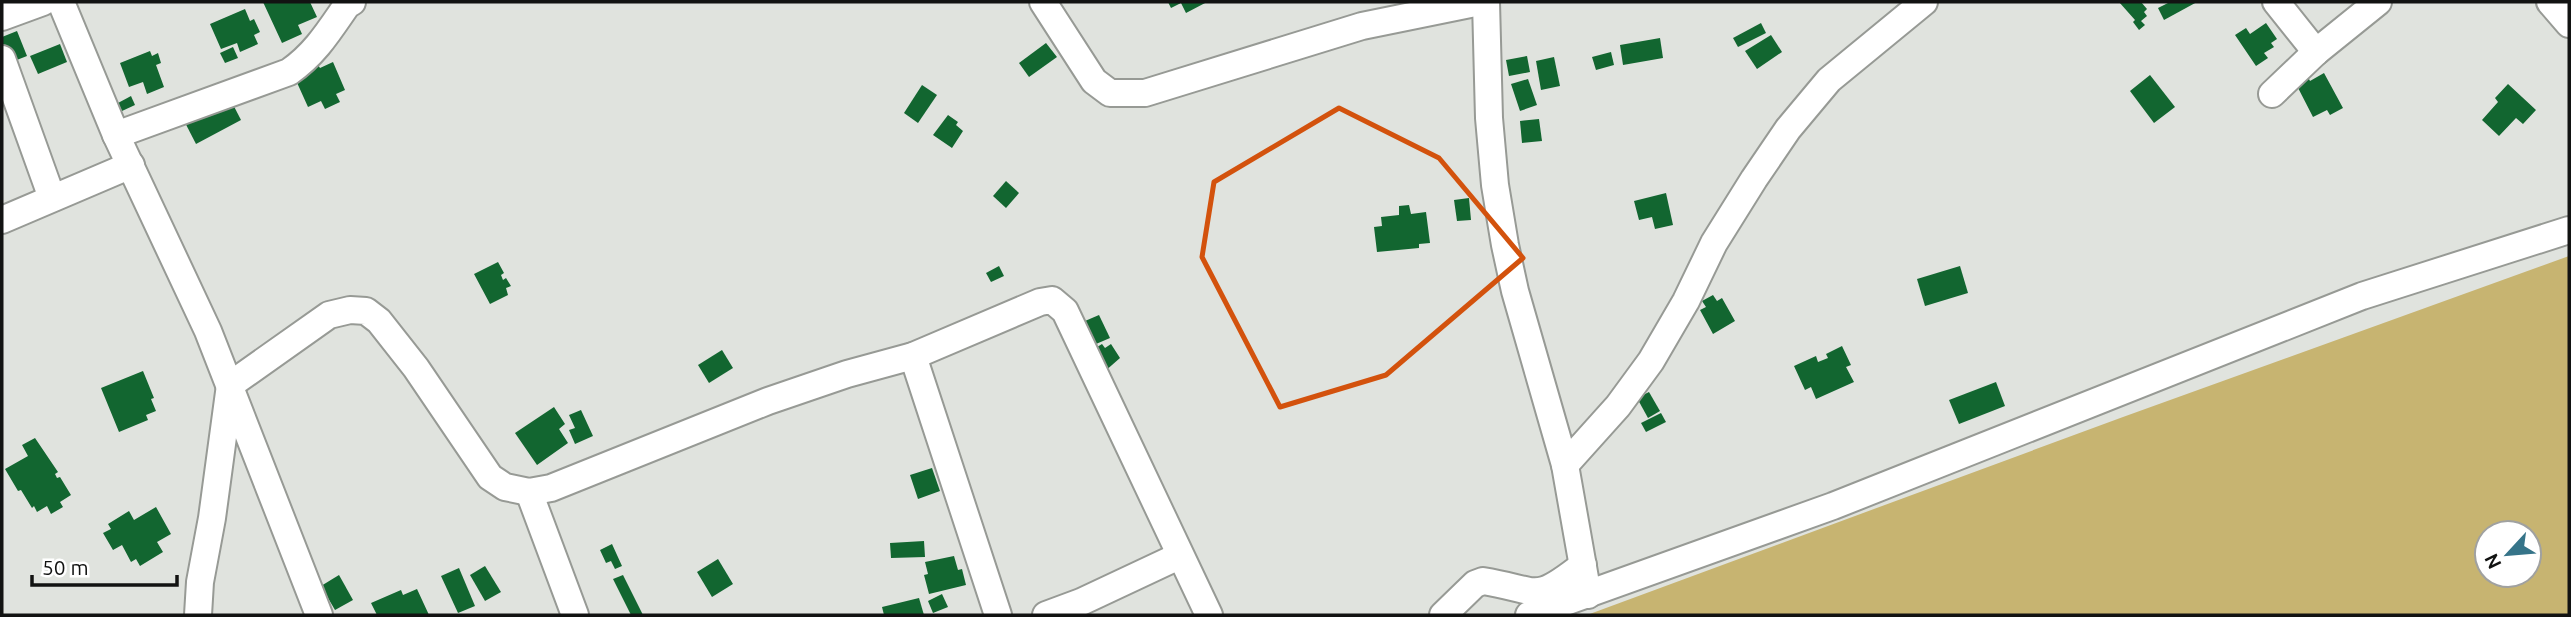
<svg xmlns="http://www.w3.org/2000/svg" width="2571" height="617" viewBox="0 0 2571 617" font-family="Ubuntu,sans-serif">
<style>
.green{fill:#c7b471;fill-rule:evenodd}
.building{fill:#126630}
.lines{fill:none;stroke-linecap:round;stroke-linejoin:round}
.minor-casing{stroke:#979a95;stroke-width:30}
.minor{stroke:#fff;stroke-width:26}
.marked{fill:none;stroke:#d3520d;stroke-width:5;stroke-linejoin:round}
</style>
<rect width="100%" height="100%" fill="#e0e3de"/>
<path class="green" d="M2569,256V615H1587L2123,417ZM2487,533H2529V575H2487Z"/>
<g class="building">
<path d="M263,2H310L317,17L298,25L302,34L282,43Z"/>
<path d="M1168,2H1207L1186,13L1181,3L1171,8Z"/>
<path d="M2119,2H2141L2147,9L2144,12L2147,16L2141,21L2145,25L2139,30L2133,22L2135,20Z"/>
<path d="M2170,2H2197L2164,20L2158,8Z"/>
<path d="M245,9L250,21L254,19L260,32L254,35L258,44L240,52L237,43L221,49L210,24Z"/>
<path d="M1761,23L1766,33L1738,47L1733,38Z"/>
<path d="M2266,23L2277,39L2271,43L2274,47L2264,53L2268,58L2256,66L2235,35L2246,28L2250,34Z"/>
<path d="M17,31L27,56L9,63L2,46V37Z"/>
<path d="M1771,35L1782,52L1757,69L1745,51Z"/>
<path d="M1660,38L1663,58L1623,65L1620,45Z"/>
<path d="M1046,43L1057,57L1029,77L1019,63Z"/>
<path d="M60,44L67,62L38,74L30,56Z"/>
<path d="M233,47L238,58L225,63L220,53Z"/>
<path d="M150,51L152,56L158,53L161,63L156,65L164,87L147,94L143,82L129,87L120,63Z"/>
<path d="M1611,52L1614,65L1596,70L1592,57Z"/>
<path d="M1527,56L1530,72L1509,76L1506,60Z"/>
<path d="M1554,57L1560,86L1541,90L1536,61Z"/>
<path d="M333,62L345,90L336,94L340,102L325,109L321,101L308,107L294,76L318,65L320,68Z"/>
<path d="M2324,73L2343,108L2330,115L2327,110L2313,117L2295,82L2307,75L2310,81Z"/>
<path d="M2150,75L2175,107L2154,123L2130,91Z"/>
<path d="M1528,79L1537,105L1520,111L1511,84Z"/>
<path d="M2508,84L2536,110L2523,124L2516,118L2499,136L2482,120L2498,102L2495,98Z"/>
<path d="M223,85L241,120L196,144L178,109Z"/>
<path d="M922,85L937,95L918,123L904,113Z"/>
<path d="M131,96L135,105L122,111L118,103Z"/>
<path d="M948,115L958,122L956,125L963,131L952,148L933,135Z"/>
<path d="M1539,119L1542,141L1522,143L1520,121Z"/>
<path d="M1006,181L1019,193L1006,208L993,196Z"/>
<path d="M1666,193L1673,225L1655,229L1652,217L1639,220L1634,201Z"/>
<path d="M1469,198L1471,220L1457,221L1454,200Z"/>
<path d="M1409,205L1411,214L1426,212L1430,243L1419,244V248L1377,252L1374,227L1382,226L1381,217L1399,215V206Z"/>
<path d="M498,262L504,273L501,275L503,280L506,278L511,286L506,288L508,295L490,304L474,274Z"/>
<path d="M999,266L1004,276L991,282L986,273Z"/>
<path d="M1960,266L1968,293L1925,306L1917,279Z"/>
<path d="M1713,295L1717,301L1722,298L1735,321L1713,334L1700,310L1706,307L1702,301Z"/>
<path d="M1099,315L1110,338L1089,347L1078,324Z"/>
<path d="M1102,344L1105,348L1111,344L1120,358L1104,372L1089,352Z"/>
<path d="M1842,346L1851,365L1846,367L1854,382L1816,399L1811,387L1805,390L1794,366L1816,356L1818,362L1828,358L1826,354Z"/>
<path d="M722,350L733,368L709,383L698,365Z"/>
<path d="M143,371L154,398L151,399L156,411L146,415L148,420L119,432L101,388Z"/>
<path d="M1996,382L2005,406L1959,424L1949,400Z"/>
<path d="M1649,392L1660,411L1648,418L1637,398Z"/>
<path d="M554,407L565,424L559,429L568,443L537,465L515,433Z"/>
<path d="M581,410L593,436L575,444L569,430L575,428L569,415Z"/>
<path d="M1661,413L1666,422L1646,432L1641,423Z"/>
<path d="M35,438L58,472L55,474L57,478L60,477L71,495L60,502L63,507L51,514L47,506L37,512L34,506L32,508L21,490L18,491L5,469L28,456L22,445Z"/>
<path d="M932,468L940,491L918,499L910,475Z"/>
<path d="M156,507L171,534L157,542L163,552L140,566L136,559L131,562L122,545L113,550L103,533L111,529L108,524L129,511L134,520Z"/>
<path d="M924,541L925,557L891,558L890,543Z"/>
<path d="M612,544L622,566L615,569L611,561L606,563L600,550Z"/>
<path d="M954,556L958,570L962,569L966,585L929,594L924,575L928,574L925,562Z"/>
<path d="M718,559L733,584L712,597L697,572Z"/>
<path d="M485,566L501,592L485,601L470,575Z"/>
<path d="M459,568L475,606L458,613L441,576Z"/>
<path d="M339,575L353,600L335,610L321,586Z"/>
<path d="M623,575L643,615H631L613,579Z"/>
<path d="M417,589L429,615H377L371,603L401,590L403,595Z"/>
<path d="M942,594L948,607L933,613L928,601Z"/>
<path d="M919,598L924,615H884L882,607Z"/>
</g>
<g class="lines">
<g class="minor-casing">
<g id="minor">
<path d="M61,2L116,135L208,331L319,615"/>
<path d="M1043,2L1094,81L1110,93H1145L1362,26L1480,2"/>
<path d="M1486,2L1489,118L1495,185L1505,245L1515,291L1565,465L1588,595"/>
<path d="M2276,2L2316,52"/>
<path d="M2550,2L2569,24"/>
<path d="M2,17L43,2"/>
<path d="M2,59L52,198"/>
<path d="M2272,94L2316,52L2378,2"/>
<path d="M116,135L289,72C315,54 329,31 347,5L352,2"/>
<path d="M2,220L131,165"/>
<path d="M913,356L998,615"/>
<path d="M1565,465L1618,406L1651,361L1686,301L1714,243L1754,179L1788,129L1829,80L1924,2"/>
<path d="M529,492L575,615"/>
<path d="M198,615L200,582L212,518L230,385L329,315L350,310L366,311L379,321L416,368L490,477L505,487L529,492L551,488L768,401L847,374L913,356L1040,302L1052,300L1065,311L1209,615"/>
<path d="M1046,615L1081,602L1179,556"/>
<path d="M1443,615L1475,584L1483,581C1540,590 1532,605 1583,565"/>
<path d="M1529,615L1833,506L2362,296L2569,230"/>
</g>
</g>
<use href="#minor" class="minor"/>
</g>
<path class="marked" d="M1339,108L1439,158L1523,258L1386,375L1280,407L1202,257L1214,182Z"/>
<rect width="2571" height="617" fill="none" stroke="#121312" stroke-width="7"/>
<g transform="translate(2508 554) rotate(244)"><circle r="33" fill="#ffffff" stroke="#a0a1a0" stroke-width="2"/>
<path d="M0-5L12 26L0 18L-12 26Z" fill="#367489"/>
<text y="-10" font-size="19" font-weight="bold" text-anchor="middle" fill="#121312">N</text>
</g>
<path d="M32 575v10h145v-10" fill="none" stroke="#121312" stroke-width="3.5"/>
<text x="42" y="575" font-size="21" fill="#121312" stroke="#ffffff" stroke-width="5" paint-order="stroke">50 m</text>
</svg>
